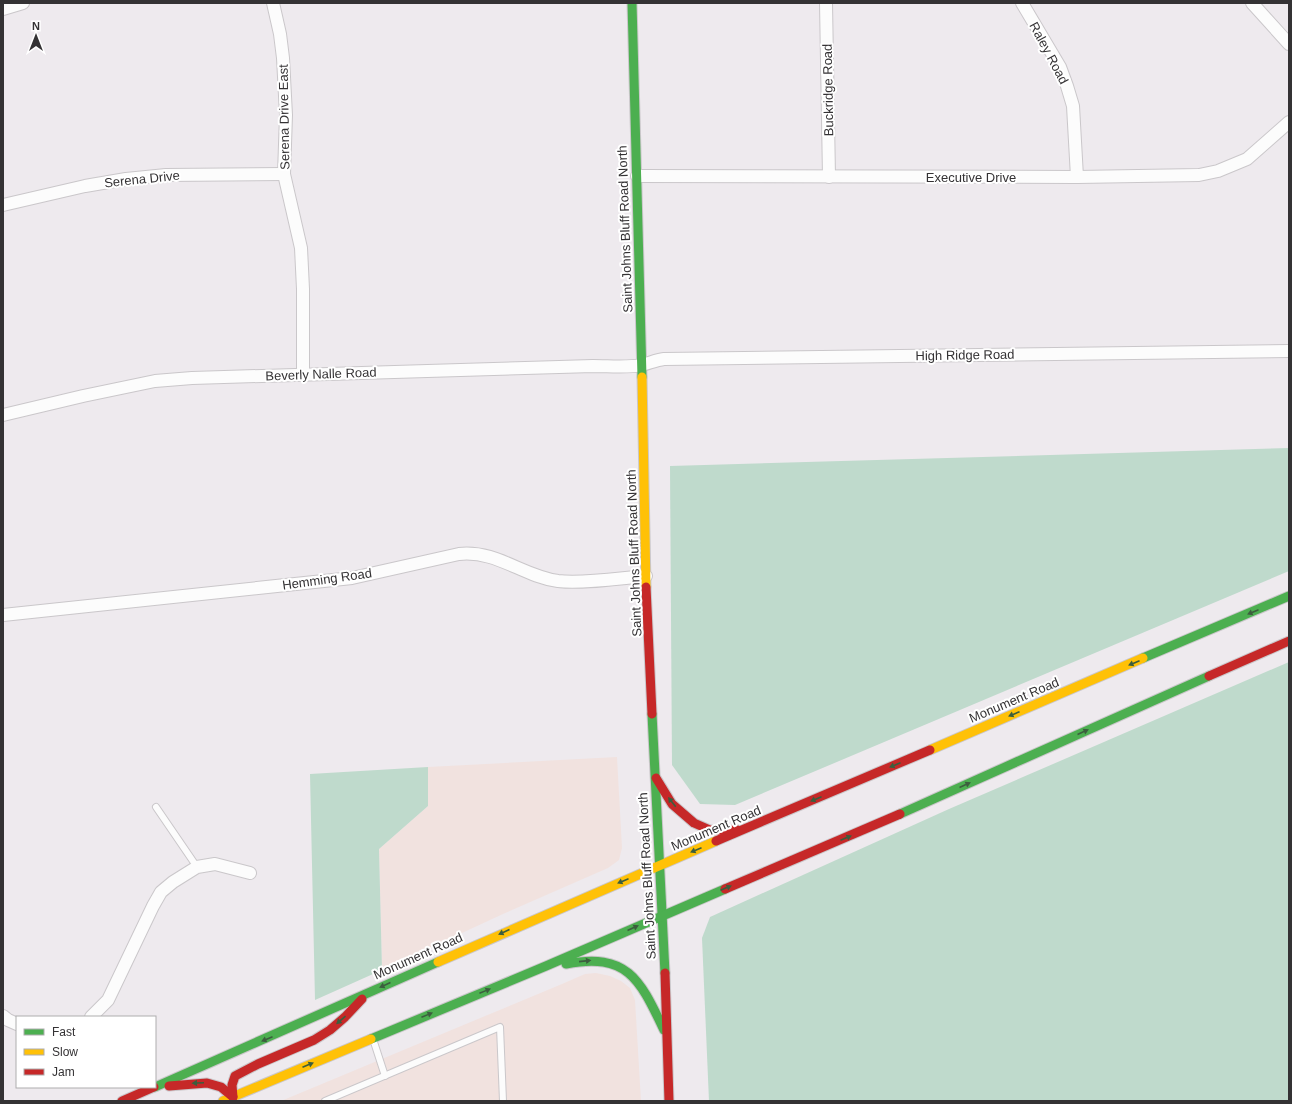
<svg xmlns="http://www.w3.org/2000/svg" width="1292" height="1104" viewBox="0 0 1292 1104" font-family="Helvetica,sans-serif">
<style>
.commercial{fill:#f1e2df}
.green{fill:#bfdacc}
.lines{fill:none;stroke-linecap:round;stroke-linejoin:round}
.lane-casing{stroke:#cac7ca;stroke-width:8}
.street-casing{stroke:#cac7ca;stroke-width:14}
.fast-casing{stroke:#cac7ca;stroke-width:11}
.slow-casing{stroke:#cac7ca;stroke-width:11}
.jam-casing{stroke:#cac7ca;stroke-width:11}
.lane{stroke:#fcfcfc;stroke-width:6}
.street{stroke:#fcfcfc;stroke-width:12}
.fast{stroke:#4caf50;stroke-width:9}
.slow{stroke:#ffc107;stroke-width:9}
.jam{stroke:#c62828;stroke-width:9}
.oneway{fill:#3c5e3e}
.labels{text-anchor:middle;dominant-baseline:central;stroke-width:4;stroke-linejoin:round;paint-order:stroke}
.street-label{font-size:13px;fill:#343234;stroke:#fff}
</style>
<rect width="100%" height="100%" fill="#eeeaee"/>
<g class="commercial">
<path d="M617,757L622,848L619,860L608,868L503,914L382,970L379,849L428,806V767Z"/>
<path d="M596,973L610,976L621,981L630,988L635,1000L641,1101H281L562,984L585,974Z"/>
</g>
<g class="green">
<path d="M1289,448V571L735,805L700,804L672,765L670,466Z"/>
<path d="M1289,662V1101H709L702,938L710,917L949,809Z"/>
<path d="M428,767V806L379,849L382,970L315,1000L310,774Z"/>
</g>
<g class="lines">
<g class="lane-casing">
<g id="lane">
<path d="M156,807L197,867"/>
<path d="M373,1039L385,1076"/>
<path d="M325,1101L500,1027L503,1101"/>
</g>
</g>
<g class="street-casing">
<g id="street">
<path d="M273,3L280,34L283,58L286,115L284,174L301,248L303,289V374"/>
<path d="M826,3L829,177"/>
<path d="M1022,3L1060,67L1067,86L1073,106L1077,177"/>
<path d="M1252,3L1289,44"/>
<path d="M3,9L23,3"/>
<path d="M637,176L1077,177L1199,175L1218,171L1247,159L1289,122"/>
<path d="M3,205L85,186L126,179L166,175L284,174"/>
<path d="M3,415L83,396L155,381L192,378L593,366C609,366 627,368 642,365C650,363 656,360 664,359L1289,351"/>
<path d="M3,615L352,578L459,554C497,550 522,576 558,581C584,584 620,578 646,576"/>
<path d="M3,1016L8,1020L17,1024"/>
<path d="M91,1017L108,1000L153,906L161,892L173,882L197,867L215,864L250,873"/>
</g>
</g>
<g class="fast-casing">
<g id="fast">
<path d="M632,3L642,377"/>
<path d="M1143,658L1289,596"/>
<path d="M652,714L665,973"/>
<path d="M900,814L1209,676"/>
<path d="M566,964C628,952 640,980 664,1030"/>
<path d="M371,1039L546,966L725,889"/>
<path d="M155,1087L438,962"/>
</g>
</g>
<g class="slow-casing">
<g id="slow">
<path d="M642,377L646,587"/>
<path d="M930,750L1143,658"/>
<path d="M438,962L716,841"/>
<path d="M223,1101L371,1039"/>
</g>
</g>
<g class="jam-casing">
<g id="jam">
<path d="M646,587L652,714"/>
<path d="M1209,676L1289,641"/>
<path d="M656,778L672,804L694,823L710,830H737"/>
<path d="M716,841L930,750"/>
<path d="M725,889L900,814"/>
<path d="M665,973L669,1101"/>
<path d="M169,1086L207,1083L221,1087L233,1097"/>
<path d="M233,1097L232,1085L235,1076L258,1064L314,1040L330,1030L345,1017L362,999"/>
<path d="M122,1101L154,1087"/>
</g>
</g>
<use href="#lane" class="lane"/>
<use href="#street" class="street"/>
<use href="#fast" class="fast"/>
<use href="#slow" class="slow"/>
<use href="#jam" class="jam"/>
</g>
<defs><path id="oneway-solid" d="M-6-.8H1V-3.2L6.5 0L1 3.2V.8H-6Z"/></defs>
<g class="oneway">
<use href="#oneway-solid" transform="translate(1253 612) rotate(157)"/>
<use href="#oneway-solid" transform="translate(1134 663) rotate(157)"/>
<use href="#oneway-solid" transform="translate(1014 714) rotate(157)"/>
<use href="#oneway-solid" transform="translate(1083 732) rotate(-24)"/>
<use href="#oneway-solid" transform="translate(895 765) rotate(157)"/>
<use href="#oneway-solid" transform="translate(965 785) rotate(-24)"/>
<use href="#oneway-solid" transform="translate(816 799) rotate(157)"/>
<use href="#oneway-solid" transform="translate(672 802) rotate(-128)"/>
<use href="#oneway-solid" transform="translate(846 838) rotate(-23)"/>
<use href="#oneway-solid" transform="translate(696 850) rotate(157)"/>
<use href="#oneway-solid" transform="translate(623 881) rotate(157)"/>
<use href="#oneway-solid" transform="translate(726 888) rotate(-23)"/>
<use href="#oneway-solid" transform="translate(633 928) rotate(-24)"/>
<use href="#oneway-solid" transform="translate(504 932) rotate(156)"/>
<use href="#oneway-solid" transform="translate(585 961) rotate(-6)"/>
<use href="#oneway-solid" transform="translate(385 985) rotate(156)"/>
<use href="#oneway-solid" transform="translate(485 991) rotate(-22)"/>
<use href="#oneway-solid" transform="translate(427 1015) rotate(-22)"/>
<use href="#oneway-solid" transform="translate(341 1020) rotate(139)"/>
<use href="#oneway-solid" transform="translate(267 1039) rotate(157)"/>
<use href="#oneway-solid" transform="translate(308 1065) rotate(-23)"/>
<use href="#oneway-solid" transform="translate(198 1083) rotate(178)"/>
</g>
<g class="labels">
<g class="street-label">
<text transform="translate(1049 53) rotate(62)">Raley Road</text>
<text transform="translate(828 90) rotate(-91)">Buckridge Road</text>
<text transform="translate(284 117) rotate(-91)">Serena Drive East</text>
<text x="971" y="177">Executive Drive</text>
<text transform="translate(142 179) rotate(-6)">Serena Drive</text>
<text transform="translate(625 229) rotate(-92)">Saint Johns Bluff Road North</text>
<text transform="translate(965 355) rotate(-1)">High Ridge Road</text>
<text transform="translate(321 374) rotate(-2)">Beverly Nalle Road</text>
<text transform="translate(634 553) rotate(-92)">Saint Johns Bluff Road North</text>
<text transform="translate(327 579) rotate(-8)">Hemming Road</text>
<text transform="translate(1014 700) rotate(-23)">Monument Road</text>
<text transform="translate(716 828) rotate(-23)">Monument Road</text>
<text transform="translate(647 876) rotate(-93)">Saint Johns Bluff Road North</text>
<text transform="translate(418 956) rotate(-24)">Monument Road</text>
</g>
</g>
<rect width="1292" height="1104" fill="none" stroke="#343234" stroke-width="8"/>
<rect x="16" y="1016" width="140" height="72" fill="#ffffff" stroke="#aeadae"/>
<rect x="24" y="1029" width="20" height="6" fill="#4caf50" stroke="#aeadae"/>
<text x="52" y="1036" font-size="12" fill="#343234">Fast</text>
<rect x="24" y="1049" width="20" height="6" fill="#ffc107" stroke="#aeadae"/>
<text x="52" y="1056" font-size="12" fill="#343234">Slow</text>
<rect x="24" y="1069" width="20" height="6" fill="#c62828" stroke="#aeadae"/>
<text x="52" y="1076" font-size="12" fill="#343234">Jam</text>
<g transform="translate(36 36)" stroke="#ffffff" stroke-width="3" paint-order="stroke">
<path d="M0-3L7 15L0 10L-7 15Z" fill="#343234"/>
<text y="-6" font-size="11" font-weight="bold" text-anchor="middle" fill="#343234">N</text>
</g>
</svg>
